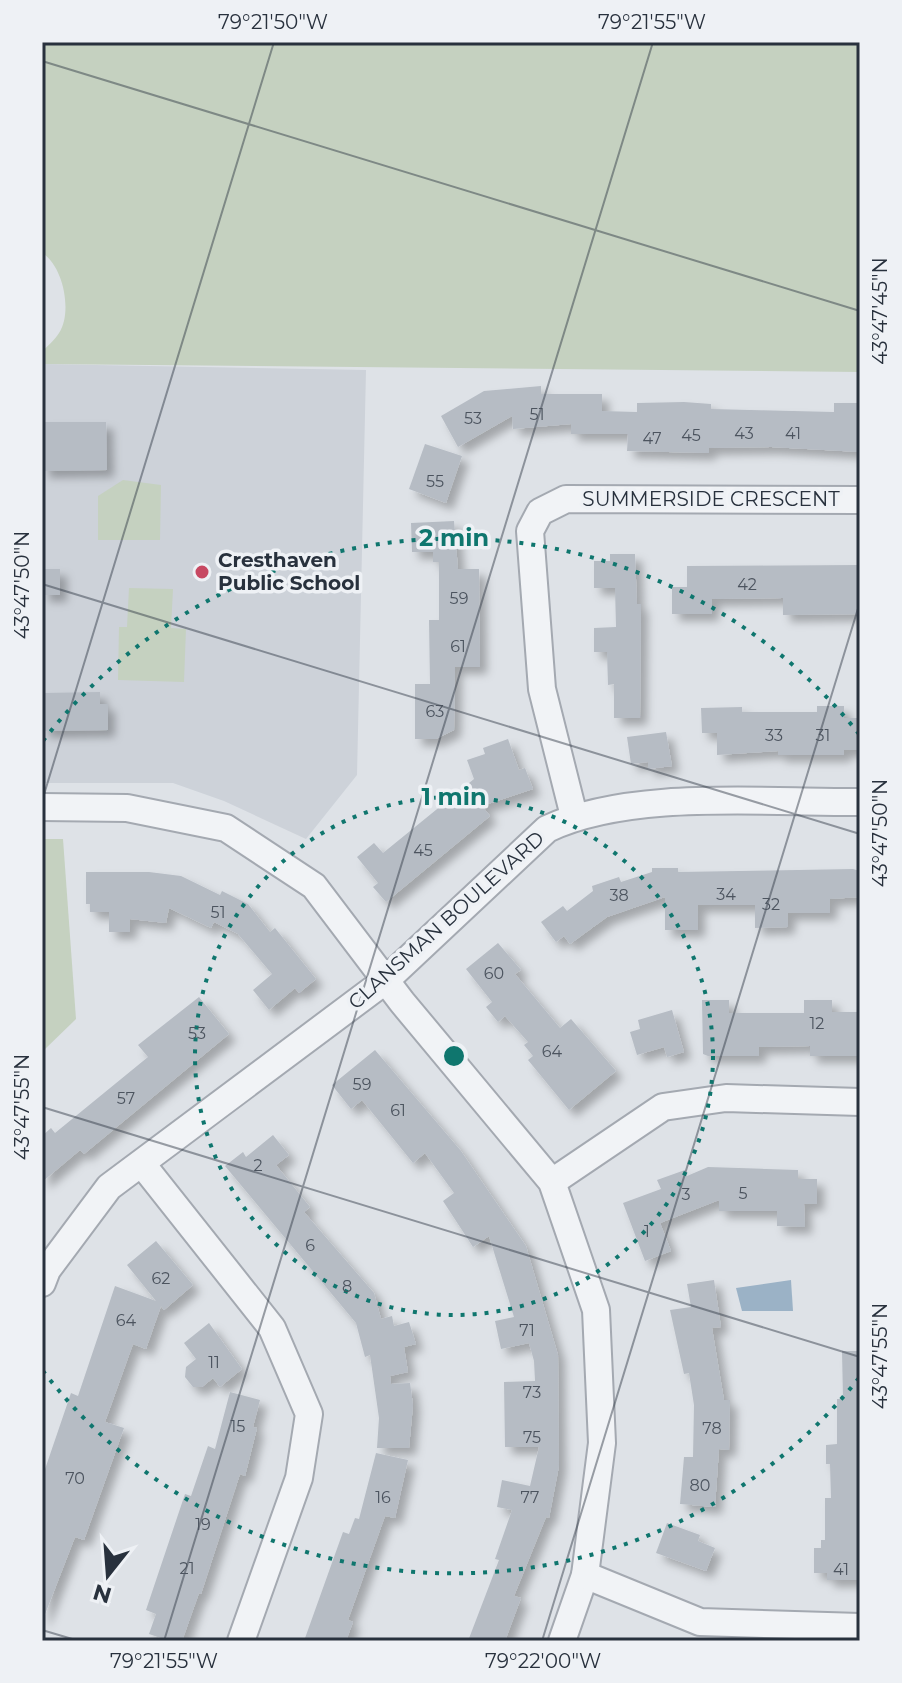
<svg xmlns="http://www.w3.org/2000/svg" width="902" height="1683" viewBox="0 0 902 1683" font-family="Montserrat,sans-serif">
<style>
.built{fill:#cdd2d9}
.green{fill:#c5d1c0}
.water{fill:#9bb2c6}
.building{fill:#b6bcc4;filter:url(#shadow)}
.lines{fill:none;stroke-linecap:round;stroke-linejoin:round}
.street-casing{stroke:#a4a9b1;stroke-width:30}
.street{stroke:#f1f3f6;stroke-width:26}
.ticks{fill:none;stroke:#28313d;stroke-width:2;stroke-opacity:0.45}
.ring{fill:none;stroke:#0f766e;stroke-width:4;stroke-dasharray:4 8}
.poi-dot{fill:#c74862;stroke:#eef1f5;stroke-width:3}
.labels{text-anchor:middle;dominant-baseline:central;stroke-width:7;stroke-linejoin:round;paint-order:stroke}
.number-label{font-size:16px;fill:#4c545f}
.street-label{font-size:20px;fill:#28313d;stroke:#eef1f5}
.poi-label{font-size:20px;font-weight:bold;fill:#28313d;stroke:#eef1f5;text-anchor:start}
.centre{fill:#0f766e;stroke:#eef1f5;stroke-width:4}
.ring-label{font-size:24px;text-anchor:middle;font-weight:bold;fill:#0f766e;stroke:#eef1f5;stroke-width:7;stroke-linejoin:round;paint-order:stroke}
.neatline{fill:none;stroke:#28313d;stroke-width:3}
.ticks-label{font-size:20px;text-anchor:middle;fill:#28313d}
</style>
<defs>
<filter id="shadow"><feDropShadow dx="7" dy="7" stdDeviation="4" flood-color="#0004"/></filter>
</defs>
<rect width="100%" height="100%" fill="#dee2e7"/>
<path class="built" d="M42,364L366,370L357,775L306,839L224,801L173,783H42Z"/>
<g class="green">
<path d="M42,42H860V372L42,364V352C47,346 55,340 59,333C73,312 63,265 42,253Z"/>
<path d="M123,480L161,485L160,540H98V496Z"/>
<path d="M129,588L173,589L171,628L186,629L184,682L118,680L119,627H127Z"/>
<path d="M42,839H63L76,1019L42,1052Z"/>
</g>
<path class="water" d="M791,1280L793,1311H742L736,1288Z"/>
<g class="building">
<path d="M541,386V394H602V411L637,412V403L684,402L711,404V409L834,412V403H860V452L771,447L709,448V453L627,451L628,434H571V424L513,429L512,416L458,447L441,416L484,391Z"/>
<path d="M42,422H106L107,470L42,471Z"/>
<path d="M425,444L462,456L446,503L409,489Z"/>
<path d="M454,521L458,569H479L480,667H455L454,730L436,739H415V684H430L429,620H439V562H433V552H412L411,523Z"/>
<path d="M610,554H635L637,604H641L640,718H614V684L608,685L607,652H594V628L616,627L615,588H594V561H610Z"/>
<path d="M860,565V614L783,615V598L712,599V614H672V587H687V566Z"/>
<rect x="42" y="569" width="18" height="26"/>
<path d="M100,692V704H108V730L42,731V693Z"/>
<path d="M817,706H844V718H860V750H844V755H778V751L717,755V733H702L701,708L742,707V712H817Z"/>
<path d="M666,732L672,766L648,769V762L631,764L627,737Z"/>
<path d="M508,739L519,770L525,768L533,789L482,806L490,816L386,902L373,887L378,883L357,857L374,843L383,853L474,779L467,760L485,754L483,748Z"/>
<path d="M652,868H678V872L853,869L860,871V897L830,899V913H788V927L755,928V905H698V930H665V897L607,917L570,944L564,936L556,942L541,922L563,906L567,911L593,891L592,886L619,877L621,882L652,872Z"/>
<path d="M86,872H149L181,876L220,895L222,891L248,904L270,932L275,928L316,979L299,993L295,988L269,1010L253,990L272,974L238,934L214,922L211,928L169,908L166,923L130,919V932H109V912H90V904H86Z"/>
<path d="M498,943L521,970L515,974L560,1028L571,1019L616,1071L569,1110L528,1060L533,1056L524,1045L528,1042L505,1016L498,1022L486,1007L492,1002L466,969Z"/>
<path d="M199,997L229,1034L84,1154L80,1150L42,1182V1136L51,1128L55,1133L148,1057L138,1045Z"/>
<path d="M702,1000H729V1013H804V1000H832V1012H860V1056H810V1046L759,1047V1056H708L703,1054Z"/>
<path d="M672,1010L684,1052L667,1057L664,1047L637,1055L630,1032L640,1029L638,1020Z"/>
<path d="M375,1050L461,1151L526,1246L558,1355L559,1466L549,1518L546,1517L514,1596L521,1598L505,1641H468L499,1560L495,1559L512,1510L497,1507L502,1480L530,1486L539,1447H505L504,1382L535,1381L534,1361L529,1343L501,1349L495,1321L514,1317L489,1236L473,1247L443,1201L454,1193L425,1153L413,1163L362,1100L351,1109L332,1085Z"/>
<path d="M273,1135L289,1155L276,1165L310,1207L304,1212L374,1293L381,1319L392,1316L394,1326L409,1322L416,1344L404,1347L408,1372L390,1376L391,1384L410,1383L413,1405L409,1448H377L379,1418L370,1355L365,1357L356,1323L225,1166L243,1152L246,1157Z"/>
<path d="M708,1167L798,1170V1179H817V1204H804L805,1227L777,1226V1211H719V1200L660,1223L671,1251L645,1261L623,1203L661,1189L657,1180L685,1170L687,1176Z"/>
<path d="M156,1241L193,1285L164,1310L161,1306L146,1349L133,1344L105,1422L124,1428L84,1540L75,1537L42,1622V1478L71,1393L78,1396L115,1286L156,1301L127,1265Z"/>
<path d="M714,1280L721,1327L712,1328L724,1400H730L729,1450L719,1449L715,1507L680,1504L684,1457H693L694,1405L689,1373L684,1374L670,1310L691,1307L687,1284Z"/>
<path d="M209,1323L242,1369L220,1387L213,1378L202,1387H193L185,1377L186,1367L196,1359L184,1343Z"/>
<path d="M842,1351H860V1580H827V1573H814V1548H821V1540H825V1498H831L830,1464H826V1445L837,1444V1399H843Z"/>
<path d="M230,1392L260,1400L253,1427L257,1428L245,1476L240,1474L201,1594L199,1593L182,1641H170L149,1634L156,1614L146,1610L185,1494L191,1496L208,1446L215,1449Z"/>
<path d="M376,1453L408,1460L395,1518L385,1516L348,1620L353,1622L346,1641H304L343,1532L349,1534L355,1518L359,1519Z"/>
<path d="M667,1523L700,1535L698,1541L715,1548L706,1571L656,1553Z"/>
</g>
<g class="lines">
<g class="street-casing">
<g id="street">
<path d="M42,807L127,808L226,828L314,886L402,1002L552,1182L596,1310L602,1443L585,1575L562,1641"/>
<path d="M574,816L542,689L530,531L540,512L566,499L860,500"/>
<path d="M142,1164L272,1328L309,1414L299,1478L241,1641"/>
<path d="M552,1182L663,1107L726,1098L860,1102"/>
<path d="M42,1283L47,1270L109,1187L386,980L547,829C631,789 766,803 860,802"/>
<path d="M585,1575L700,1622L860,1627"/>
</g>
</g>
<use href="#street" class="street"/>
</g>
<path class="ticks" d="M42,61L860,311M42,584L860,834M42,801L274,42M42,1107L860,1357M42,1630L79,1641M164,1641L653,42M542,1641L860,602"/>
<g class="ring">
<circle cx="454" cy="1056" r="259"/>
<path d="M859 1378A518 518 0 0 1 43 1371M43 741A518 518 0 0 1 859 734"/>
</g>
<circle class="poi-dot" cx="202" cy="572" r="8"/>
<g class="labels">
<g class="number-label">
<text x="537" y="414">51</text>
<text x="473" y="418">53</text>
<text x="744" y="433">43</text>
<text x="793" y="433">41</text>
<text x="691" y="435">45</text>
<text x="652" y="438">47</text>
<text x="435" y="481">55</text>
<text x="747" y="584">42</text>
<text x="459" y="598">59</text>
<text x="458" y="646">61</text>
<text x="435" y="711">63</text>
<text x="774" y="735">33</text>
<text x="823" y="735">31</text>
<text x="423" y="850">45</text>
<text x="726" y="894">34</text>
<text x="619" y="895">38</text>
<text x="771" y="904">32</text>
<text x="218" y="912">51</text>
<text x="494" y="973">60</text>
<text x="817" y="1023">12</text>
<text x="197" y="1033">53</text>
<text x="552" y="1051">64</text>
<text x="362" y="1084">59</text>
<text x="126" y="1098">57</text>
<text x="398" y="1110">61</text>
<text x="258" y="1165">2</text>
<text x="743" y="1193">5</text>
<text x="686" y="1194">3</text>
<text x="647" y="1231">1</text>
<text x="310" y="1245">6</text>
<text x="161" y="1278">62</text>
<text x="347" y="1286">8</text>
<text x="126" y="1320">64</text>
<text x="527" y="1330">71</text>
<text x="214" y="1362">11</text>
<text x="532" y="1392">73</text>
<text x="238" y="1426">15</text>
<text x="712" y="1428">78</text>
<text x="532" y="1437">75</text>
<text x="75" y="1478">70</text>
<text x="700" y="1485">80</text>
<text x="383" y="1497">16</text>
<text x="530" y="1497">77</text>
<text x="203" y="1524">19</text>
<text x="187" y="1568">21</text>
<text x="841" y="1569">41</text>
</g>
<g class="street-label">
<text x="711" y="499">SUMMERSIDE CRESCENT</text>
<text transform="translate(446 920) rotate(-42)">CLANSMAN BOULEVARD</text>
</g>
<g class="poi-label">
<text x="218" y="560">Cresthaven<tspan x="218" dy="23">Public School</tspan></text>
</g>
</g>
<circle cx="454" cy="1056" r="12" class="centre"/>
<g class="ring-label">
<text x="454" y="546">2 min</text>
<text x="454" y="805">1 min</text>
</g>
<rect width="902" height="1683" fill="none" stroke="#eef1f5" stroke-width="88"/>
<g transform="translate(108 1575) rotate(197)" stroke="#eef1f5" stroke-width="6" paint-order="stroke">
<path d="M0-6L14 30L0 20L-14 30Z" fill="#28313d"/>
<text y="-12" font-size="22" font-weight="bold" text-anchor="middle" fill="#28313d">N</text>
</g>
<rect x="44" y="44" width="814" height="1595" class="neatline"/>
<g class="ticks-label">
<text x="273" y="29">79°21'50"W</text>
<text x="652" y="29">79°21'55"W</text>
<text transform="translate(880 311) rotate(-90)" y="7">43°47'45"N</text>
<text transform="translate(22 585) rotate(-90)" y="7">43°47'50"N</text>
<text transform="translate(880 833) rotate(-90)" y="7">43°47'50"N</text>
<text transform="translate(22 1107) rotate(-90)" y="7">43°47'55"N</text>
<text transform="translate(880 1356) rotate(-90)" y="7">43°47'55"N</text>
<text x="164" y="1668">79°21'55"W</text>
<text x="543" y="1668">79°22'00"W</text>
</g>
</svg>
